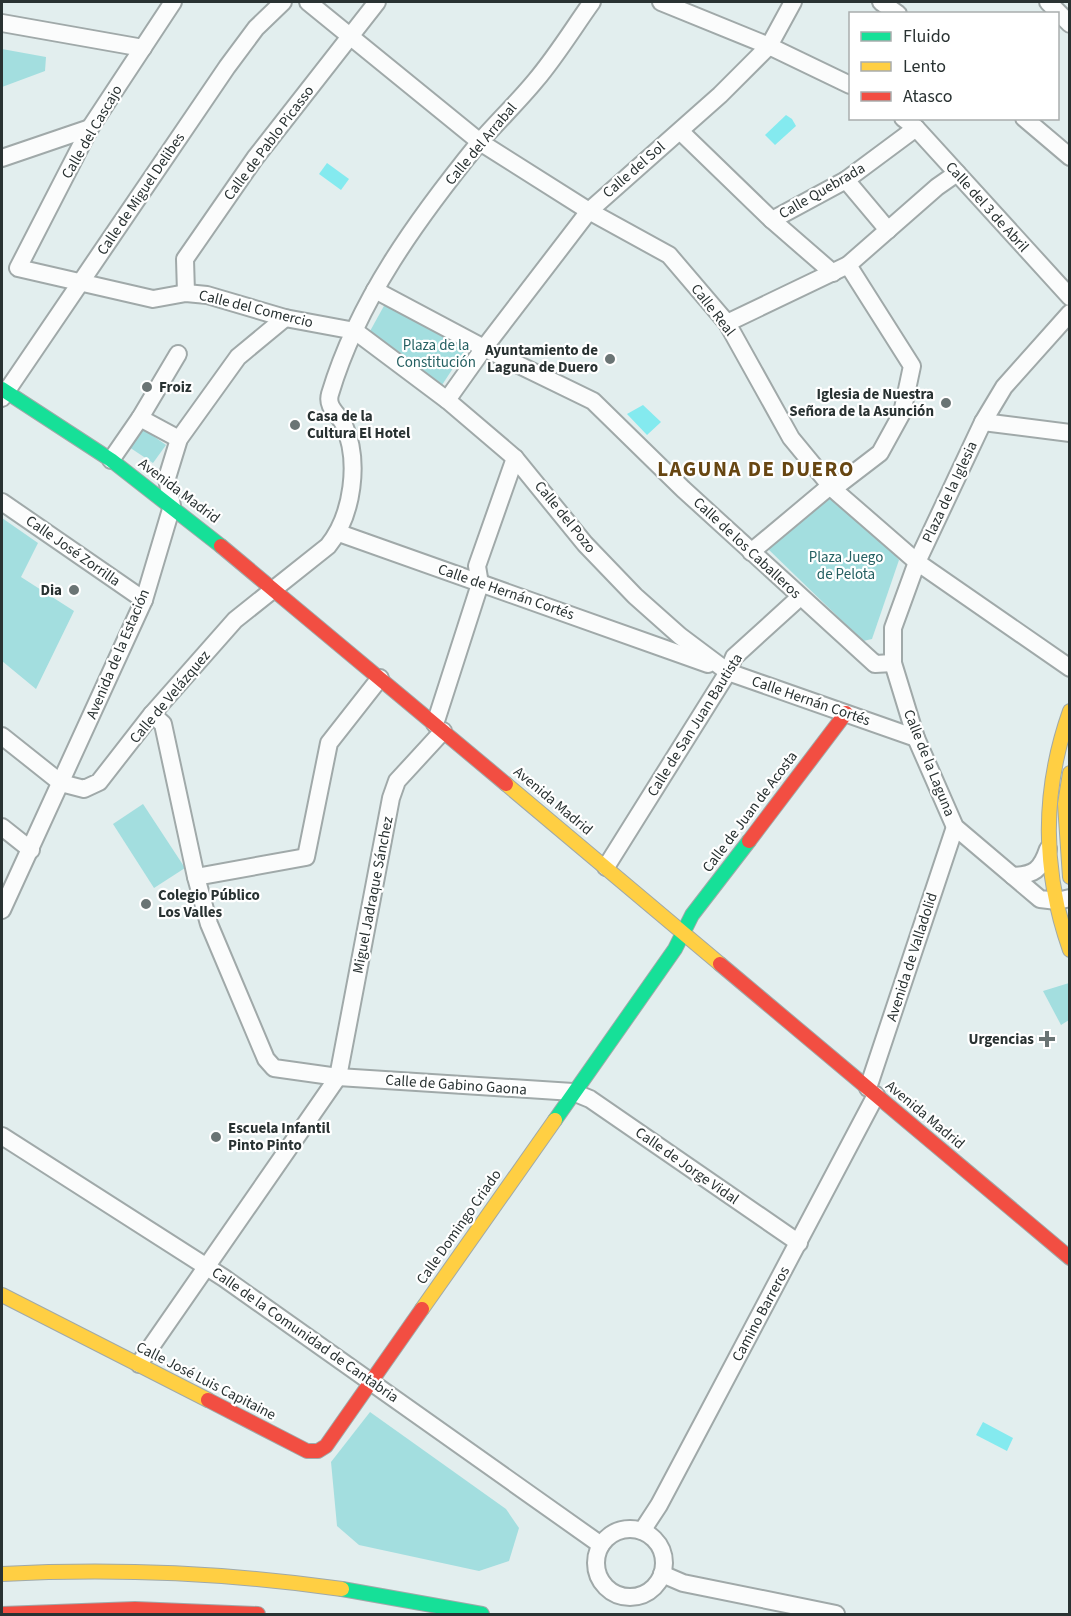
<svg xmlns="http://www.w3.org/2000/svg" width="1071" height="1616" viewBox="0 0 1071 1616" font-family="'Source Sans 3',sans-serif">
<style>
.green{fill:#a3dedf}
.water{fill:#84eaef}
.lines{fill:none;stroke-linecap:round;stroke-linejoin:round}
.street-casing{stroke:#a0a9a9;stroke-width:20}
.fast-casing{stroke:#a0a9a9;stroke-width:16}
.slow-casing{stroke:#a0a9a9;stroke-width:16}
.jam-casing{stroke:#a0a9a9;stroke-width:16}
.street{stroke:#fbfcfc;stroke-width:16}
.fast{stroke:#16e098;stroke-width:14}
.slow{stroke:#ffcf43;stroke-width:14}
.jam{stroke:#f24e42;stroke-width:14}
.poi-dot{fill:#6a7474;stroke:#fff;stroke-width:2}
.labels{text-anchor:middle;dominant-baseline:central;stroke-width:4.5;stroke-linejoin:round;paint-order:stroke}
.street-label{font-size:15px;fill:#293232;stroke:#fff}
.park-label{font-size:15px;fill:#256062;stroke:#fff}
.poi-label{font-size:15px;font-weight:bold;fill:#293232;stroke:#fff;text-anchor:end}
.district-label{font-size:21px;font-weight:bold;letter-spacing:1.5px;fill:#674612;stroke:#fff}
</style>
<rect width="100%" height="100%" fill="#e2eeee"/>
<g class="green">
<path d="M2,49L46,57L45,71L2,87Z"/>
<path d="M385,304L467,347L442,385L369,333Z"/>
<path d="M142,428L166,445L153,463L129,447Z"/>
<path d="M829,497L887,545L899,560L872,639L863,641L767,548Z"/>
<path d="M2,518L38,543L21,577L74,611L36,689L2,661Z"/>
<path d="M143,804L185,868L154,888L113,824Z"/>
<path d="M1069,983V1020L1061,1025L1043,991Z"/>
<path d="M370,1412L506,1509L519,1528L509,1561L479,1571L359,1545L337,1526L331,1462Z"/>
</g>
<g class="water">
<path d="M786,115L792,119L796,126L775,145L765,135Z"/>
<path d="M327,163L349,179L341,190L319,174Z"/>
<path d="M643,405L661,422L647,435L627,414Z"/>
<path d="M983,1422L1013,1438L1007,1451L976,1435Z"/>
</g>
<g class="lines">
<g class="street-casing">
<g id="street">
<path d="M173,2L90,128L18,268L153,299L186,293L207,295L285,318L355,331L447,400L484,348L375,290"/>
<path d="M308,2L480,142L589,211L669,255L727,323L791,438L833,489L917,562L1070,668"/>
<path d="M661,2L769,46L850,85"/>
<path d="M793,2L769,46L720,95L589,211L484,348L593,401L683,489L875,664L893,663"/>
<path d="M881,2L898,14"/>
<path d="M1048,2L1070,24"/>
<path d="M2,23L143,48"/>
<path d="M903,118L916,128L1070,297"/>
<path d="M1024,118L1070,157"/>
<path d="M680,131L772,220L846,180L916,128"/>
<path d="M2,158L90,128"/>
<path d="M846,180L888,230"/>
<path d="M772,220L833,273"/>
<path d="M186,293L185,259L255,158L377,2"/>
<path d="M1070,313L1004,387L983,422L917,562L893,628V663L916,738L955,827L1040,899L1057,901L1070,898"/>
<path d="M727,323L848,265L937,187L957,173"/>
<path d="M2,398L227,67L256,28L283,2"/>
<path d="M447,400L515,458L585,544L635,596L680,636L728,672L916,738"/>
<path d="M140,418L179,439"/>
<path d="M983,422L1070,433"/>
<path d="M111,460L140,418L178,354"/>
<path d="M833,489L880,453L902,413L912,366L848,265"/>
<path d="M2,502L144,600"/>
<path d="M339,533L708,664"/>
<path d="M751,552L830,486"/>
<path d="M152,714L163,724L196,877L209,924L266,1059L274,1068L338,1077L573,1092L590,1099L799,1243"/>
<path d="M435,724L480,584L477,566L515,458"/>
<path d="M2,736L61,783L84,789L99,782L152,714L235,620L328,546C353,515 360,461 344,425C339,414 326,408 330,394C358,300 418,218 478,144C497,122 518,102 536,80C557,55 574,27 592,2"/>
<path d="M2,827L31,850"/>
<path d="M606,867L728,672L734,657L800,597"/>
<path d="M1013,876C1034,875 1041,870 1048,849"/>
<path d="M196,877L306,857L329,743L380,678"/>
<path d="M2,910L144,600L172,506L167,478L179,439L238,357L285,318"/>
<path d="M868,1088L955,827"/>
<path d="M2,1136L224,1278L601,1545"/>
<path d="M139,1364L338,1077L391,798L397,781L443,731"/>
<circle cx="630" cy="1563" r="34"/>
<path d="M642,1531L659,1505L710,1409L876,1095"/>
<path d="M662,1574L683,1583L836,1614"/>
</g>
</g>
<g class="fast-casing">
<g id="fast">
<path d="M2,389L111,460L221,546"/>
<path d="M555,1120L675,949L692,915L749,841"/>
<path d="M342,1589L482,1614"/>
</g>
</g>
<g class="slow-casing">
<g id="slow">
<path d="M1070,711C1042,790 1042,871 1070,950"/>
<path d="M1070,773L1065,804L1070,877"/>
<path d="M506,784L720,964"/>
<path d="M2,1295L208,1400"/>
<path d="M422,1309L555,1120"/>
<path d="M2,1574C116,1568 229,1573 342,1589"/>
</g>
</g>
<g class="jam-casing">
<g id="jam">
<path d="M221,546L506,784"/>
<path d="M749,841L846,713"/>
<path d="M720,964L1070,1258"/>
<path d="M208,1400L307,1451H318L326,1446L422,1309"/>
<path d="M2,1614L135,1609L258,1614"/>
</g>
</g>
<use href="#street" class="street"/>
<use href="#fast" class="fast"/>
<use href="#slow" class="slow"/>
<use href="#jam" class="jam"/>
</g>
<g class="poi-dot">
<circle cx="610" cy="359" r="6"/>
<circle cx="147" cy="387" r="6"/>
<circle cx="946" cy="403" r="6"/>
<circle cx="295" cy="425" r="6"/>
<circle cx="74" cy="590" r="6"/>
<circle cx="146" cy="904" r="6"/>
<path d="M1044 1030h6v6h6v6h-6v6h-6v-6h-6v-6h6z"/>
<circle cx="216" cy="1137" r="6"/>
</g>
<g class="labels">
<g class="street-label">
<text transform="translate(92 132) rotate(-60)">Calle del Cascajo</text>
<text transform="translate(269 143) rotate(-53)">Calle de Pablo Picasso</text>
<text transform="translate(481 144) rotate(-50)">Calle del Arrabal</text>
<text transform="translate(634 170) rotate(-41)">Calle del Sol</text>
<text transform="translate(822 191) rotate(-30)">Calle Quebrada</text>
<text transform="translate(141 194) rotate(-56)">Calle de Miguel Delibes</text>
<text transform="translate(987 207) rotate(48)">Calle del 3 de Abril</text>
<text transform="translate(256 309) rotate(14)">Calle del Comercio</text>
<text transform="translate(713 310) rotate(52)">Calle Real</text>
<text transform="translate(179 491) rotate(37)">Avenida Madrid</text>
<text transform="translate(950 492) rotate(-65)">Plaza de la Iglesia</text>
<text transform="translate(565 517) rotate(51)">Calle del Pozo</text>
<text transform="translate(747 548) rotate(43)">Calle de los Caballeros</text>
<text transform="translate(73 551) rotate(35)">Calle José Zorrilla</text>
<text transform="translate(506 592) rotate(19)">Calle de Hernán Cortés</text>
<text transform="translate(118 654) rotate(-67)">Avenida de la Estación</text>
<text transform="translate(170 697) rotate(-50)">Calle de Velázquez</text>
<text transform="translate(811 701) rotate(19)">Calle Hernán Cortés</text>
<text transform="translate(695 725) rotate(-58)">Calle de San Juan Bautista</text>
<text transform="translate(929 763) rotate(68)">Calle de la Laguna</text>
<text transform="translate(553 801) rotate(40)">Avenida Madrid</text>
<text transform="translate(750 812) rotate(-53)">Calle de Juan de Acosta</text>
<text transform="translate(373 895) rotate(-79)">Miguel Jadraque Sánchez</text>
<text transform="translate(912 957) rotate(-72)">Avenida de Valladolid</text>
<text transform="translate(456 1085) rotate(4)">Calle de Gabino Gaona</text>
<text transform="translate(925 1115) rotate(40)">Avenida Madrid</text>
<text transform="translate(687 1166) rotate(35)">Calle de Jorge Vidal</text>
<text transform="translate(459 1227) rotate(-55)">Calle Domingo Criado</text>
<text transform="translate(761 1314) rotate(-62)">Camino Barreros</text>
<text transform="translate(305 1335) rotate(35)">Calle de la Comunidad de Cantabria</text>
<text transform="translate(206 1381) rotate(27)">Calle José Luis Capitaine</text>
</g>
<g class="park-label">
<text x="436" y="345">Plaza de la<tspan x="436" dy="17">Constitución</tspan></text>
<text x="846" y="557">Plaza Juego<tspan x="846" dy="17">de Pelota</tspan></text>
</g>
<g class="poi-label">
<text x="598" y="350">Ayuntamiento de<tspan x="598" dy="17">Laguna de Duero</tspan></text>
<text x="159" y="387" text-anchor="start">Froiz</text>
<text x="934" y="394">Iglesia de Nuestra<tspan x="934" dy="17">Señora de la Asunción</tspan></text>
<text x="307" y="416" text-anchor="start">Casa de la<tspan x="307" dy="17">Cultura El Hotel</tspan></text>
<text x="62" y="590">Dia</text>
<text x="158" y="895" text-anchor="start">Colegio Público<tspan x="158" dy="17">Los Valles</tspan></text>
<text x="1034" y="1039">Urgencias</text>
<text x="228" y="1128" text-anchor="start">Escuela Infantil<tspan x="228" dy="17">Pinto Pinto</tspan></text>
</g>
<g class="district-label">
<text x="756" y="469">LAGUNA DE DUERO</text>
</g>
</g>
<rect width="1071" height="1616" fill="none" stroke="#293232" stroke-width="6"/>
<rect x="849" y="12" width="210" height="108" fill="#ffffff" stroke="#a9adad" stroke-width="1.5"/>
<rect x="861" y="32" width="30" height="9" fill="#16e098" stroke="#a9adad" stroke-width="1.5"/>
<text x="903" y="42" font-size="18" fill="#293232">Fluido</text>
<rect x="861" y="62" width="30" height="9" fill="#ffcf43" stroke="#a9adad" stroke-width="1.5"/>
<text x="903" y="72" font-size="18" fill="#293232">Lento</text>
<rect x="861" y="92" width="30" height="9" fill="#f24e42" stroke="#a9adad" stroke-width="1.5"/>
<text x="903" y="102" font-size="18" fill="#293232">Atasco</text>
</svg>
